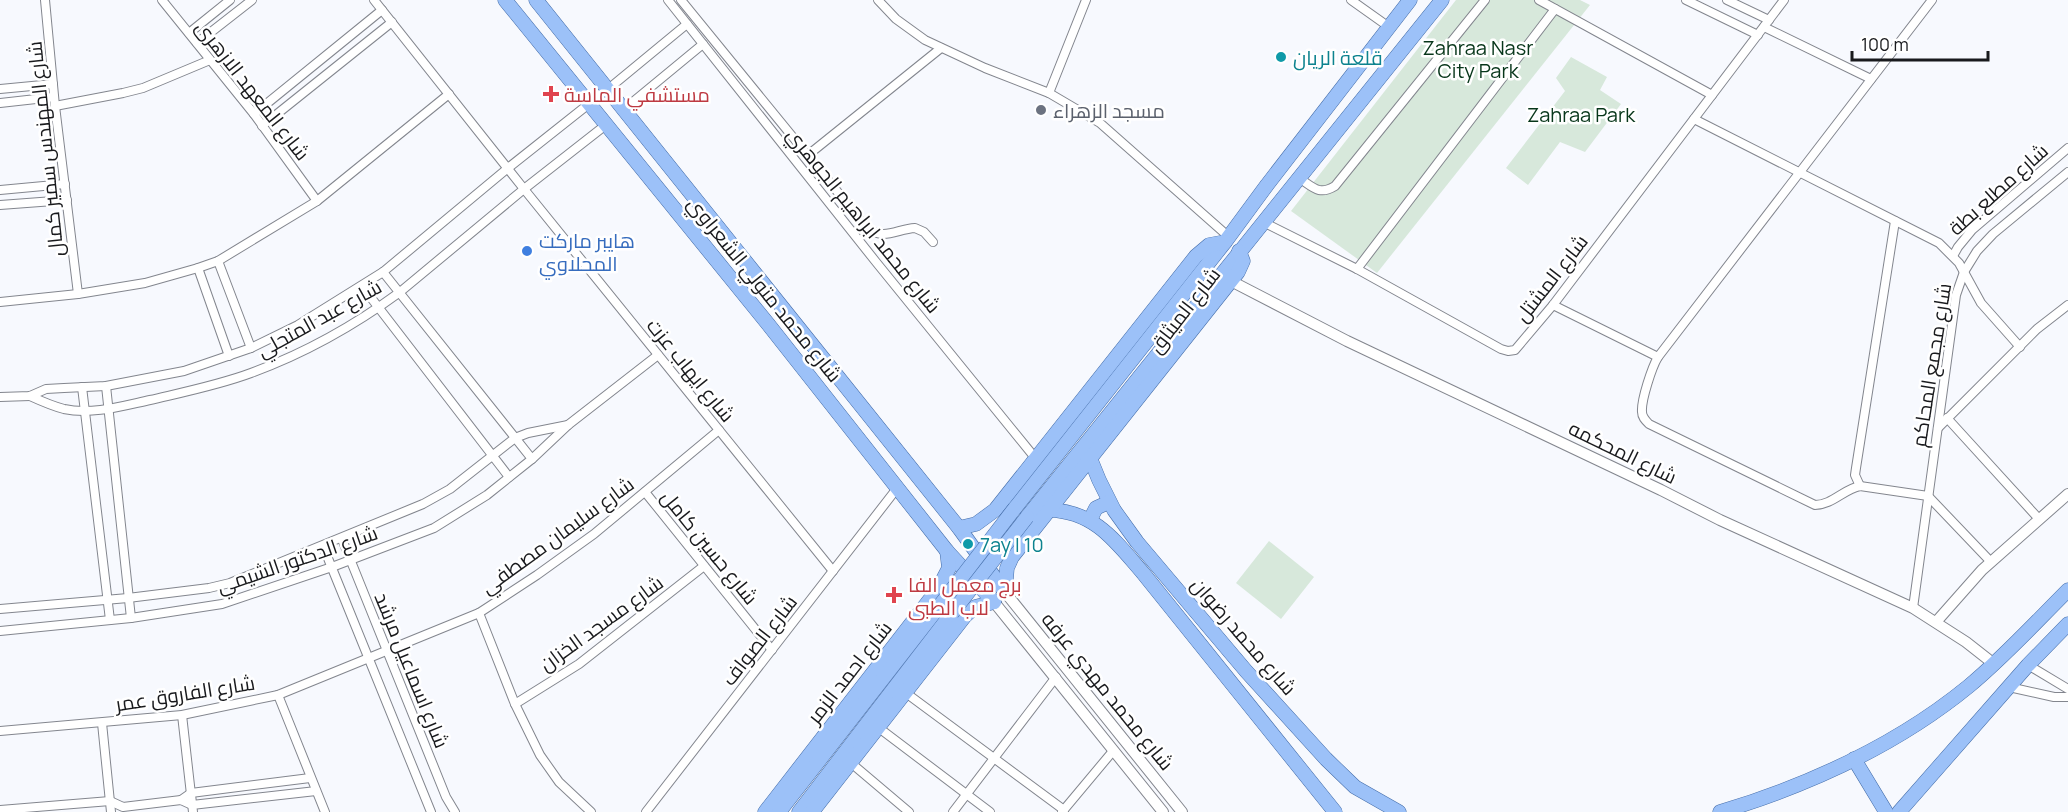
<svg xmlns="http://www.w3.org/2000/svg" width="2068" height="812" viewBox="0 0 2068 812" font-family="Manrope,Cairo,sans-serif">
<style>
.green{fill:#d7e8db}
.lines{fill:none;stroke-linecap:round;stroke-linejoin:round}
.minor-casing{stroke:#83868e;stroke-width:10}
.tertiary-casing{stroke:#83868e;stroke-width:12}
.primary-casing{stroke:#436ca8;stroke-width:15}
.minor{stroke:#fff;stroke-width:8}
.tertiary{stroke:#fff;stroke-width:10}
.primary{stroke:#9cc1f8;stroke-width:14}
.primary-bridge-casing{stroke:#436ca8;stroke-width:15;stroke-linecap:butt}
.primary-bridge{stroke:#9cc1f8;stroke-width:14}
.culture-dot{fill:#0f9aa8;stroke:#fff;stroke-width:2}
.health-dot{fill:#e0444e;stroke:#fff;stroke-width:2}
.worship-dot{fill:#6b7280;stroke:#fff;stroke-width:2}
.shop-dot{fill:#3f7fe0;stroke:#fff;stroke-width:2}
.labels{text-anchor:middle;dominant-baseline:central;stroke-width:5;stroke-linejoin:round;paint-order:stroke}
.park-label{font-size:20px;fill:#07361a;stroke:#fff}
.culture-label{font-size:20px;fill:#0d838f;stroke:#fff;text-anchor:start}
.street-label{font-size:20px;fill:#191a1d;stroke:#fff}
.health-label{font-size:20px;fill:#be3a42;stroke:#fff;text-anchor:start}
.worship-label{font-size:20px;fill:#5b616d;stroke:#fff;text-anchor:start}
.shop-label{font-size:20px;fill:#366cbe;stroke:#fff;text-anchor:start}
</style>
<rect width="100%" height="100%" fill="#f7f9fe"/>
<g class="green">
<path d="M1456,0H1580L1590,5L1377,273L1291,211Z"/>
<path d="M1571,57L1607,77L1600,90L1621,104L1585,152L1560,142L1528,185L1506,168L1565,91L1556,78Z"/>
<path d="M1269,541L1314,577L1281,619L1236,583Z"/>
</g>
<g class="lines">
<g class="minor-casing">
<g id="minor">
<path d="M45,0L55,106L78,294"/>
<path d="M162,0L254,114L317,201"/>
<path d="M374,0L524,189L833,571"/>
<path d="M668,0L876,262L1036,459"/>
<path d="M681,0L867,228C884,241 897,229 915,228L924,232L933,242"/>
<path d="M878,0L896,19L925,40L985,68L1049,93L1100,123L1229,237"/>
<path d="M1351,0L1389,27"/>
<path d="M1539,0L1712,95"/>
<path d="M1686,0L1758,35"/>
<path d="M1727,0L1769,20"/>
<path d="M1932,0L1658,357C1652,367 1641,400 1642,412C1642,417 1645,420 1649,424L1815,505C1832,505 1844,489 1860,486L1928,496L1991,562"/>
<path d="M1764,27L1871,79"/>
<path d="M189,33L230,0"/>
<path d="M197,43L252,0"/>
<path d="M0,89L53,84"/>
<path d="M607,90L687,24"/>
<path d="M1049,93L1086,0"/>
<path d="M0,103L54,97"/>
<path d="M55,106L123,93L143,88L210,60"/>
<path d="M623,110L703,44"/>
<path d="M254,114L382,10"/>
<path d="M1694,119L1939,243L1959,263L1981,303L2020,347"/>
<path d="M262,126L392,22"/>
<path d="M808,155L941,48"/>
<path d="M1299,178C1313,187 1319,196 1335,186L1485,0"/>
<path d="M0,190L65,184"/>
<path d="M0,205L67,200"/>
<path d="M1263,222L1357,269L1501,349L1508,351L1515,350L1553,305L1784,0"/>
<path d="M1953,256L1958,247L1972,230L2068,148"/>
<path d="M218,261L251,348"/>
<path d="M198,268L229,356"/>
<path d="M1357,269L1555,9"/>
<path d="M383,272L532,459"/>
<path d="M362,286L509,477"/>
<path d="M0,302L78,294L145,283L198,268L218,261L317,201L449,94"/>
<path d="M1553,305L1658,357"/>
<path d="M106,386L131,618"/>
<path d="M82,387L110,620"/>
<path d="M30,396C41,401 52,406 64,409C92,415 122,406 150,400C184,392 219,385 251,373C303,354 355,325 400,292L524,189L607,124"/>
<path d="M0,397L30,396L46,389L64,388L106,386L184,371L251,348L298,325L383,272L508,168L590,103"/>
<path d="M1947,418L2039,519"/>
<path d="M1938,428L2037,329L2068,305"/>
<path d="M1860,486L1855,475L1856,468L1895,221"/>
<path d="M645,492L772,650"/>
<path d="M342,539L446,797L455,812"/>
<path d="M323,546L431,812"/>
<path d="M1913,608L1956,295L1964,272L1977,251L1993,234L2068,172"/>
<path d="M0,609L128,598L209,588L230,583L423,504L450,489L515,438L528,433L568,425"/>
<path d="M479,613L515,704L540,755L559,782L591,812"/>
<path d="M0,631L131,618L222,604L332,567L434,528L487,495L532,459L568,425L658,355"/>
<path d="M2028,665L2068,689"/>
<path d="M2009,687L2054,697H2068"/>
<path d="M906,693L1064,810"/>
<path d="M278,695L325,812"/>
<path d="M515,704L579,664L704,566"/>
<path d="M182,715L193,812"/>
<path d="M102,723L111,812"/>
<path d="M879,728L990,812"/>
<path d="M0,731L182,715L278,695L479,613L537,575L594,534L719,430"/>
<path d="M851,763L909,812"/>
<path d="M181,800L191,793L310,778"/>
<path d="M0,810L110,801L123,807L181,800L192,805L316,791"/>
<path d="M646,812L898,487"/>
<path d="M953,812L1056,677"/>
<path d="M1062,812L1113,751"/>
</g>
</g>
<g class="tertiary-casing">
<g id="tertiary">
<path d="M1231,281L1347,341L1661,490L1720,520L1913,608L1966,642L1994,664"/>
<path d="M1005,592L1182,812"/>
<path d="M994,602L1163,812"/>
<path d="M1936,622L1982,570L2068,494"/>
</g>
</g>
<g class="primary-casing">
<g id="primary">
<path d="M505,0L768,324L947,551L994,602"/>
<path d="M536,0L959,528L1005,592"/>
<path d="M1090,458L1099,480L1114,510L1137,542L1246,671L1326,759L1355,787L1399,812"/>
<path d="M1015,508L1225,242L1267,185L1410,0"/>
<path d="M1049,510C1095,511 1116,542 1143,573L1335,812"/>
<path d="M1027,517L1442,0"/>
<path d="M1090,520L1096,508L1109,502"/>
<path d="M959,528L976,524L995,510L1196,256L1209,245L1225,242"/>
<path d="M1005,592L1007,568L1012,557L1238,272L1243,261L1239,251"/>
<path d="M1854,759L1886,812"/>
<path d="M765,812L938,589L949,568L947,551"/>
<path d="M779,812L941,604"/>
<path d="M799,812L952,613"/>
<path d="M812,812L965,616L975,607L994,602"/>
<path d="M1720,812C1809,785 1897,745 1969,686C2004,657 2035,623 2068,590"/>
<path d="M1899,812L2028,665L2068,624"/>
</g>
</g>
<use href="#minor" class="minor"/>
<use href="#tertiary" class="tertiary"/>
<use href="#primary" class="primary"/>
<g class="primary-bridge-casing">
<g id="primary-bridge">
<path d="M941,604L1015,508"/>
<path d="M952,613L1027,517"/>
</g>
</g>
<use href="#primary-bridge" class="primary-bridge"/>
</g>
<g class="culture-dot">
<circle cx="1281" cy="57" r="6"/>
<circle cx="968" cy="544" r="6"/>
</g>
<g class="health-dot">
<path d="M548 85h6v6h6v6h-6v6h-6v-6h-6v-6h6z"/>
<path d="M891 586h6v6h6v6h-6v6h-6v-6h-6v-6h6z"/>
</g>
<circle class="worship-dot" cx="1041" cy="110" r="6"/>
<circle class="shop-dot" cx="527" cy="251" r="6"/>
<g class="labels">
<g class="park-label">
<text x="1478" y="47">Zahraa Nasr<tspan x="1478" dy="23">City Park</tspan></text>
<text x="1581" y="114">Zahraa Park</text>
</g>
<g class="culture-label">
<text x="1293" y="57">قلعة الريان</text>
<text x="980" y="544">7ay l 10</text>
</g>
<g class="street-label">
<text transform="translate(253 90) rotate(52)">شارع المعهد الازهرى</text>
<text transform="translate(45 149) rotate(-96)">شارع المهندس سمير كمال</text>
<text transform="translate(1998 189) rotate(-42)">شارع مطلع بطة</text>
<text transform="translate(864 220) rotate(51)">شارع محمد ابراهيم الجوهري</text>
<text transform="translate(1551 278) rotate(-52)">شارع المشتل</text>
<text transform="translate(765 289) rotate(51)">شارع محمد متولي الشعراوي</text>
<text transform="translate(1184 310) rotate(-52)">شارع الميثاق</text>
<text transform="translate(319 318) rotate(-29)">شارع عبد المتجلي</text>
<text transform="translate(1931 365) rotate(-81)">شارع مجمع المحاكم</text>
<text transform="translate(691 370) rotate(51)">شارع ايهاب عزت</text>
<text transform="translate(1623 452) rotate(26)">شارع المحكمه</text>
<text transform="translate(557 535) rotate(-36)">شارع سليمان مصطفي</text>
<text transform="translate(710 547) rotate(51)">شارع حسين كامل</text>
<text transform="translate(297 559) rotate(-19)">شارع الدكتور الشيمي</text>
<text transform="translate(601 623) rotate(-36)">شارع مسجد الخزان</text>
<text transform="translate(1244 636) rotate(49)">شارع محمد رضوان</text>
<text transform="translate(759 640) rotate(-52)">شارع الصواف</text>
<text transform="translate(412 670) rotate(68)">شارع اسماعيل مرشد</text>
<text transform="translate(849 672) rotate(-52)">شارع احمد الزمر</text>
<text transform="translate(1108 691) rotate(51)">شارع محمد مهدي عرفه</text>
<text transform="translate(185 693) rotate(-9)">شارع الفاروق عمر</text>
</g>
<g class="health-label">
<text x="564" y="94">مستشفي الماسة</text>
<text x="908" y="584">برج معمل الفا<tspan x="908" dy="23">لاب الطبى</tspan></text>
</g>
<g class="worship-label">
<text x="1053" y="110">مسجد الزهراء</text>
</g>
<g class="shop-label">
<text x="539" y="240">هايبر ماركت<tspan x="539" dy="23">المحلاوي</tspan></text>
</g>
</g>
<path d="M1852 51v9h136v-9" fill="none" stroke="#191a1d" stroke-width="3"/>
<text x="1861" y="51" font-size="18" fill="#191a1d" stroke="#ffffff" stroke-width="4.5" paint-order="stroke">100 m</text>
</svg>
